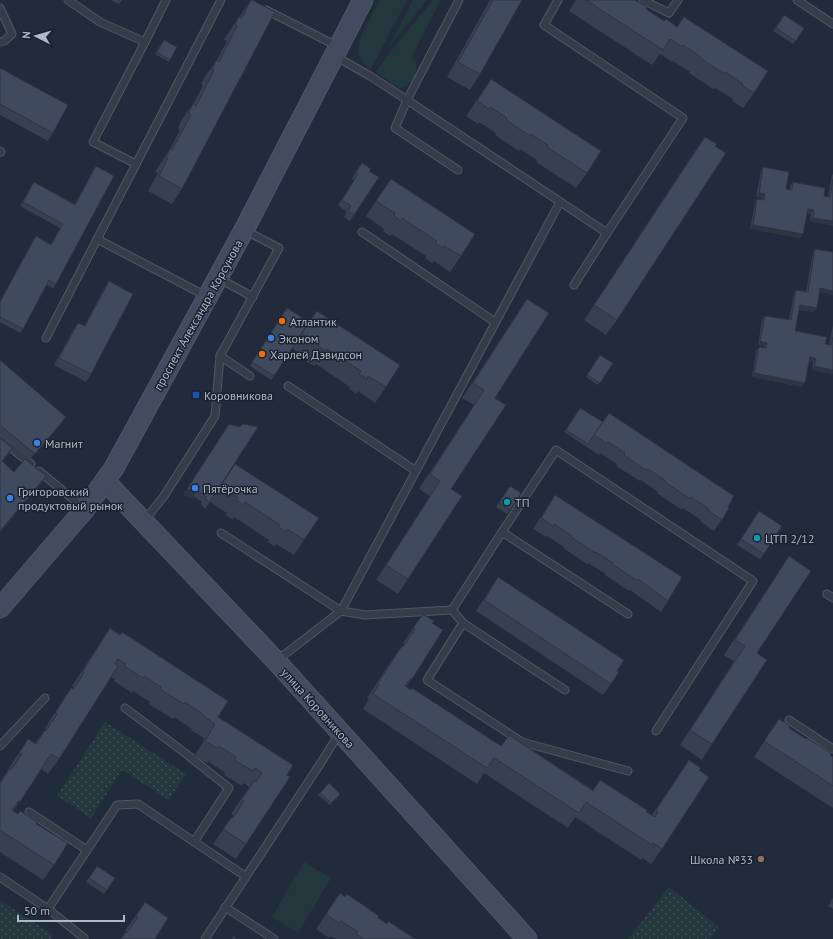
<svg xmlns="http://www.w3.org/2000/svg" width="833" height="939" viewBox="0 0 833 939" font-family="'PT Sans',sans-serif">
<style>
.grass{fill:#23383c}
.park{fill:url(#park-dots)}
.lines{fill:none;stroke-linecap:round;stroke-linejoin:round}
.lane-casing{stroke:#505866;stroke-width:9}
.secondary-casing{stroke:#505866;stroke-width:21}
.lane{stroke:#353d4b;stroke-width:7}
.secondary{stroke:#424b5f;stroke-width:19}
.wall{fill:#374051}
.shaded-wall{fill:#2d3442}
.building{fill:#404a5e;stroke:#2d3442}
.food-dot{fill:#e8710a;stroke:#1a2230;stroke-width:1.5}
.shop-dot{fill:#3f7fe0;stroke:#1a2230;stroke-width:1.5}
.transit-dot{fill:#1a4fb4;stroke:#1a2230;stroke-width:1.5}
.culture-dot{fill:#0f9aa8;stroke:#1a2230;stroke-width:1.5}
.education-dot{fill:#8d6e63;stroke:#1a2230;stroke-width:1.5}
.labels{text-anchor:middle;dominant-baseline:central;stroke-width:3;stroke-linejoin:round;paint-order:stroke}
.street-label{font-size:12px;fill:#b0b8c7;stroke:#1a2230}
.poi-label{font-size:12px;fill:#b0b8c7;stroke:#1a2230;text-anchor:start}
</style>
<defs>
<pattern id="park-dots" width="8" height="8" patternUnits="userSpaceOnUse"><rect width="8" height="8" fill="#23383c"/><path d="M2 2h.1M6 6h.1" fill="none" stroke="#405357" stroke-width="1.8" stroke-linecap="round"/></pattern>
</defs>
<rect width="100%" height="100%" fill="#212b3b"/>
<g class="grass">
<path d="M380,0H407L371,69C367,67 362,63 360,58C353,42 373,15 380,0Z"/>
<path d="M413,0H427L388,48Z"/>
<path d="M433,0H441L411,58L416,62C418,74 412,86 399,88L376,72L391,51Z"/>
<path d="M304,862L331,878L298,933L272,917Z"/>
</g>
<g class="park">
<path d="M105,722L186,774L169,800L122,770L91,818L57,796Z"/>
<path d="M669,887L719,927L710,939H628Z"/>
<path d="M0,900L53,935L50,939H0Z"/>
</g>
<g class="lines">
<g class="lane-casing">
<g id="lane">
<path d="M68,0L100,22L145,42L166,0"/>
<path d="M643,0L669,13L678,0"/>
<path d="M797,0L833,24"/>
<path d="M0,8L12,34L4,41L0,42"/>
<path d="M266,10L339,47"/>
<path d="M335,56L370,76L407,100L607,233L683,118L544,25L558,0"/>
<path d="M0,151L1,152"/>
<path d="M136,164L93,142L145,42"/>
<path d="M458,170L395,128L407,100L459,0"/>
<path d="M362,232L495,322"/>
<path d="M97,239L208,297"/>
<path d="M218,278L253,297"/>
<path d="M574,285L607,233"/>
<path d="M46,338L221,0"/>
<path d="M220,356L250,376"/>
<path d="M288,386L416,471"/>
<path d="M0,439L31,464"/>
<path d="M39,471L85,509"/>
<path d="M144,521L164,496L215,416L220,356L279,248L244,230"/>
<path d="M502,532L556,450L753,581L656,731"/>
<path d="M221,533L341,611L560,202"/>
<path d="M827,594L833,598"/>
<path d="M452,610L502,532L628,614"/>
<path d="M463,623L427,680L522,742L628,771"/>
<path d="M276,661L341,611L365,615L452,610L463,623L565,690"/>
<path d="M125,708L185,753L229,788L194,842"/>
<path d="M789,720L833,749"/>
<path d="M0,746L45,698"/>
<path d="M29,812L87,850"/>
<path d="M0,877L48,909L117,805L138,804L245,876"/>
<path d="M225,907L274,939"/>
<path d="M48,909L84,938L83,939"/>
<path d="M205,939L322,761L340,732"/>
</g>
</g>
<g class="secondary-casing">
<g id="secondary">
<path d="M105,481L276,661L527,939"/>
<path d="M0,608L85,509L114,468L244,230L363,0"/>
</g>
</g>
<use href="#lane" class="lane"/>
<use href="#secondary" class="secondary"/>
</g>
<g class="wall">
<path d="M111,0H122L119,4Z"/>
<path d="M251,0L182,189L172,204L148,191L158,173L155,172L160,164L170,149L180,130L178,128L182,119L193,104L203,86L201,84L206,75L217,60L227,41L224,40L226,36Z"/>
<path d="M490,0H522L480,74L470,90L447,77Z"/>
<path d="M576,0H635L646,9L664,21L677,27L684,17L754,93L743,108L732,101L733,99L715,88L713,89L689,73L690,72L673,61L672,62L660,54L652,65L569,11Z"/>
<path d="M784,15L804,28L793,44L773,31Z"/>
<path d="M162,42L170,60L169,62L155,54Z"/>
<path d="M0,68L53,133L48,141L0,115Z"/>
<path d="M491,79L587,173L576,188L536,162L537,160L520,149L519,151L495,135L496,133L479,122L478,124L466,116Z"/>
<path d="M705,137L617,320L606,335L584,320L694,152Z"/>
<path d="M362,163L369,171L379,177L350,221L344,217L347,212L338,205L354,180L352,178Z"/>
<path d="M96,166L56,284L53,288L47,285L23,329L20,333L0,322V301L33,240L36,236L51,244L60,228L20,206L34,182L75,204L93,170Z"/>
<path d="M763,167L786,189H790V186L793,182L824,196L828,197L832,175L833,174V226L810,221L811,214L807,213L803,234L800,238L750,229L755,203L757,199L762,200V198L756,197L761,171Z"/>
<path d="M391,179L461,256L450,272L434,261L432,263L425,258L426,256L392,234L390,236L383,231L384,229L366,216Z"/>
<path d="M815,249L820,293L817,308L814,312L799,310L795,331L825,344L829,345L833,325V374L812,370L813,362H809L802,387L752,377L756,351L759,347L764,348V346L758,345L762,320L765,316L789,320L794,293L796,290L806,291L813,253Z"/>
<path d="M109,281L91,374L86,382L54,365L73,330L78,323L84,326L104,289Z"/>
<path d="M527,299L495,398L408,579L398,594L376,580L430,496L419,489L474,405L462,398L517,314Z"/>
<path d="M287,308L309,322L317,311L386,387L375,403L358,391L356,394L352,391L349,389L350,387L316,364L315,366L307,362L308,359L292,348L271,380L250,366Z"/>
<path d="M600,355L613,363L598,385L586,377Z"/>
<path d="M0,360L62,423L30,459L0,434Z"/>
<path d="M580,408L729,508L714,531L700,521L701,520L683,508L682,510L657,493L658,492L641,480L640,481L616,466L617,464L600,453L599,455L564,432Z"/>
<path d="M229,424L227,476L304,540L294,555L276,544L275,547L268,542L269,540L234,517L233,520L229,517L226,515L227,513L210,502L205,509L201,504L202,502L193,496L192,498L183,495Z"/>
<path d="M510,486L521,493L507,514L496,507Z"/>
<path d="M555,495L668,601L661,612L630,590L629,591L605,575L606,574L588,563L587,564L563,548L564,547L547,536L546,537L533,529Z"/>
<path d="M759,511L764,554L760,559L737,545Z"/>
<path d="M789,556L757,653L712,744L702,760L680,745L734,661L724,655L779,571Z"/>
<path d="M498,577L617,671L611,684L603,695L476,611Z"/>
<path d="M423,614L432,623L412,679L406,687L501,746L509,735L593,790L600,780L652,815L689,760L699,770L662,849L651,864L642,858L641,860L575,817L568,828L484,773L477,784L363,709L369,699L367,698L391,661L402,646H403L404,644L403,643Z"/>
<path d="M110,628L218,717L287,775L246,844L236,859L213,844L232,817H233L234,816L231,814L249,787L244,783L242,786L224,775L225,773L208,761L207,763L194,756L205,739L191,730L192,729L174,717L173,719L149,704L150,702L133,691L132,693L114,681L115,679L111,677L59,759L48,774L41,769L13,811L36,824L54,865L43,880L0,852V782L9,769L11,770L9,768L28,739L35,743L45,730V731L46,730L45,728L71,688L72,689L73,687L72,686L100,643Z"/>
<path d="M779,719L789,728L833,757V808L754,757Z"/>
<path d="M320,793L339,796L330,805L318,795Z"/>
<path d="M97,866L115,878L104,894L86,882Z"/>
<path d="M340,893L387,924L415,939H335L330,936L329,938L316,929Z"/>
<path d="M833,898V909L828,906Z"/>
<path d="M145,902L155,939L127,933V932L125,931Z"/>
</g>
<g class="shaded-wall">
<path d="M759,193L765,194L762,198L756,197Z"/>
<path d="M808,209L814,210L811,214L805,213Z"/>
<path d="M813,218L833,221V226L810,221Z"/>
<path d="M753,225L803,234L800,238L750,229Z"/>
<path d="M820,288L833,291V295L818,292Z"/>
<path d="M800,305L817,308L814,312L797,309Z"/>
<path d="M760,341L767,343L764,346L758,345Z"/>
<path d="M810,357L816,359L813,362L807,361Z"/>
<path d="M814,366L833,370V374L812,370Z"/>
<path d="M754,373L805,383L802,387L752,377Z"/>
<path d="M12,448L7,456L0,464V463Z"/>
<path d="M46,476L41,484L0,533V531Z"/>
<path d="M187,489L196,492L192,498L183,495Z"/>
</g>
<g class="building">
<path d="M251,0H252L275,12L182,189L159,176L168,158L166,157L170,149L172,150L191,115L189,113L193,104L196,106L214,70L212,69L216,60L219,62L237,26L235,25L237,20L239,17L242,18Z"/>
<path d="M493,0H522L480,74L458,62Z"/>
<path d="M586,0H635L647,7L646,9L664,21L666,19L677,27L684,17L768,71L754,93L742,86L743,84L725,72L724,74L700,58L701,57L683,45L682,47L670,39L663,50Z"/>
<path d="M784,15L804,28L796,41L776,28Z"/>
<path d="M164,40L177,47L170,60L157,52Z"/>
<path d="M0,68L68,105L53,133L0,104Z"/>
<path d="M491,79L601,151L587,173L547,147L548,145L531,134L530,136L506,120L507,118L490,107L489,109L477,101Z"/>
<path d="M705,137L717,144L715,146L726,153L617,320L594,305Z"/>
<path d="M362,163L371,169L369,171L379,177L354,215L348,211L351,206L342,200L358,174L356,172Z"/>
<path d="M96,166L114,176L56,284L49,280L23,329L0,317V302L36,236L51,245L63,224L23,202L34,182L75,205Z"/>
<path d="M763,167L789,172L786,189L792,190L793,182L825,188L824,196L830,197L833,179V221L813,218L814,210L808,209L803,234L753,225L757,199L764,200L765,194L759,193Z"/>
<path d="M391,179L475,234L461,256L444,246L443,248L435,243L437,241L402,218L401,221L394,216L395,213L376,201Z"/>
<path d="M815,249L833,252V291L820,288L817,308L800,305L795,331L827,337L825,344L831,345L833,337V370L814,366L816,359L810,357L805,383L754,373L759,347L766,348L767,343L760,341L765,316L791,320L796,290L808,292Z"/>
<path d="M109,281L133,294L91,374L59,358L78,323L85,326Z"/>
<path d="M527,299L549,313L495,398L506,405L451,489L462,496L408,579L386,565L440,481L430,474L484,390L473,383Z"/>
<path d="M287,308L309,322L274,376L252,362Z"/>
<path d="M317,311L400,365L386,387L368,376L367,379L363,376L359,374L361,371L327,349L325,351L318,346L319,344L302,333Z"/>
<path d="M600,355L613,363L600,383L587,375Z"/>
<path d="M0,360L66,417L35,454L0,425Z"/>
<path d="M580,408L603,422L588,444L566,430Z"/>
<path d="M609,413L734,496L728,507L729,508L722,520L708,510L709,509L691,497L690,499L665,482L666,481L648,469L647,471L624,455L625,453L608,442L607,444L594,435Z"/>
<path d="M229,424L240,427L243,424L258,427L209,503L205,498L206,497L197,490L196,492L187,489Z"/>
<path d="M0,438L12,448L2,461L14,472L25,459L46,476L0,531Z"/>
<path d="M235,464L319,518L304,540L287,529L285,532L282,529L278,527L280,525L245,502L243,505L240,502L236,500L238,498L221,486Z"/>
<path d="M510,486L521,493L510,510L499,503Z"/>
<path d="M555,495L682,577L668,601L638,579L636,580L612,564L613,563L596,552L595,553L571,537L572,536L554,524L553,526L541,518Z"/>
<path d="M759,511L782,526L764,554L741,539Z"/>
<path d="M789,556L811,571L757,653L767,660L712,744L690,730L745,646L735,640Z"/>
<path d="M498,577L624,660L617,671L619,672L611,684L484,600Z"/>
<path d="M423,614L434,621L432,623L443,630L412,679L411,678L405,686L411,690L412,688L501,746L509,735L593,791L600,780L647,810L646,812L655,817L658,812L656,810L689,760L701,768L699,770L709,777L662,849L653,843L652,845L586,802L579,813L494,758L487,768L373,694L379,684L378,683L402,646L403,647L415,629L413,628Z"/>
<path d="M110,628L120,635L122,632L228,701L218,717L293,765L287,775L290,777L246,844L223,829L232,817L233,818L244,801L242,799L254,781L256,782L262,773L255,768L253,771L234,760L236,757L219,746L217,748L205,741L215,724L202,715L203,714L185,702L184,704L160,689L161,687L144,676L143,678L124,666L126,664L118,659L115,664L118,666L59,759L51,754L20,802L18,801L12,810L18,814L20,811L37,822L36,824L68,843L54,865L0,830V784L9,769L11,770L22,754L19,753L28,739L36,744L45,730L46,731L57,714L55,713L71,688L73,689L79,681L84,672L83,671Z"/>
<path d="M779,719L790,726L789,728L798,734L806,739L807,738L831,753L830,755L833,757V786L764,741Z"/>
<path d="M329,783L340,794L331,803L320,793Z"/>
<path d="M97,866L115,878L107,890L89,878Z"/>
<path d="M340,893L345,897L347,894L379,916L378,918L387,924L388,921L415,939H364L356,934L358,932L341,921L339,923L326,914Z"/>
<path d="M833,898V903L830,902Z"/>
<path d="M145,902L168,918L155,939H121L126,932L127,933L138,917L136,916Z"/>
<path d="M233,936L237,939H232Z"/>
</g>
<g class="food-dot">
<circle cx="282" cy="321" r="4"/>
<circle cx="262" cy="354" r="4"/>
</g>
<g class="shop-dot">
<circle cx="271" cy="338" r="4"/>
<circle cx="37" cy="443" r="4"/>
<circle cx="195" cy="488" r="4"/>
<circle cx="10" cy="498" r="4"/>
</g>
<rect class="transit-dot" x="192" y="391" width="8" height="8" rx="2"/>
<g class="culture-dot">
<circle cx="507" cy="502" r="4"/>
<circle cx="757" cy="538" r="4"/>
</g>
<circle class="education-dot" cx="761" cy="859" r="4"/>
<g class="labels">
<g class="street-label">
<text transform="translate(198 315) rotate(-61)">проспект Александра Корсунова</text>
<text transform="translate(318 708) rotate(48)">улица Коровникова</text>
</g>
<g class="poi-label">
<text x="290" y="321">Атлантик</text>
<text x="279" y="338">Эконом</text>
<text x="270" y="354">Харлей Дэвидсон</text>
<text x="204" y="395">Коровникова</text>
<text x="45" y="443">Магнит</text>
<text x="203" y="488">Пятёрочка</text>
<text x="18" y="491">Григоровский<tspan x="18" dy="14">продуктовый рынок</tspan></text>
<text x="515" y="502">ТП</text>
<text x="765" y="538">ЦТП 2/12</text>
<text x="753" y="859" text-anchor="end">Школа №33</text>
</g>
</g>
<g transform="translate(36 36) rotate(276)" stroke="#1a2230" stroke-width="3" paint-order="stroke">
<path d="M0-3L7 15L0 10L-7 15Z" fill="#b0b8c7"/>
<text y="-6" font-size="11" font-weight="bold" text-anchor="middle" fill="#b0b8c7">N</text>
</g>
<path d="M18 915v6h106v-6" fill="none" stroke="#b0b8c7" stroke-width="2"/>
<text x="24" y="915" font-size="12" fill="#b0b8c7" stroke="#1a2230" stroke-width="3" paint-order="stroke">50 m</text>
</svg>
